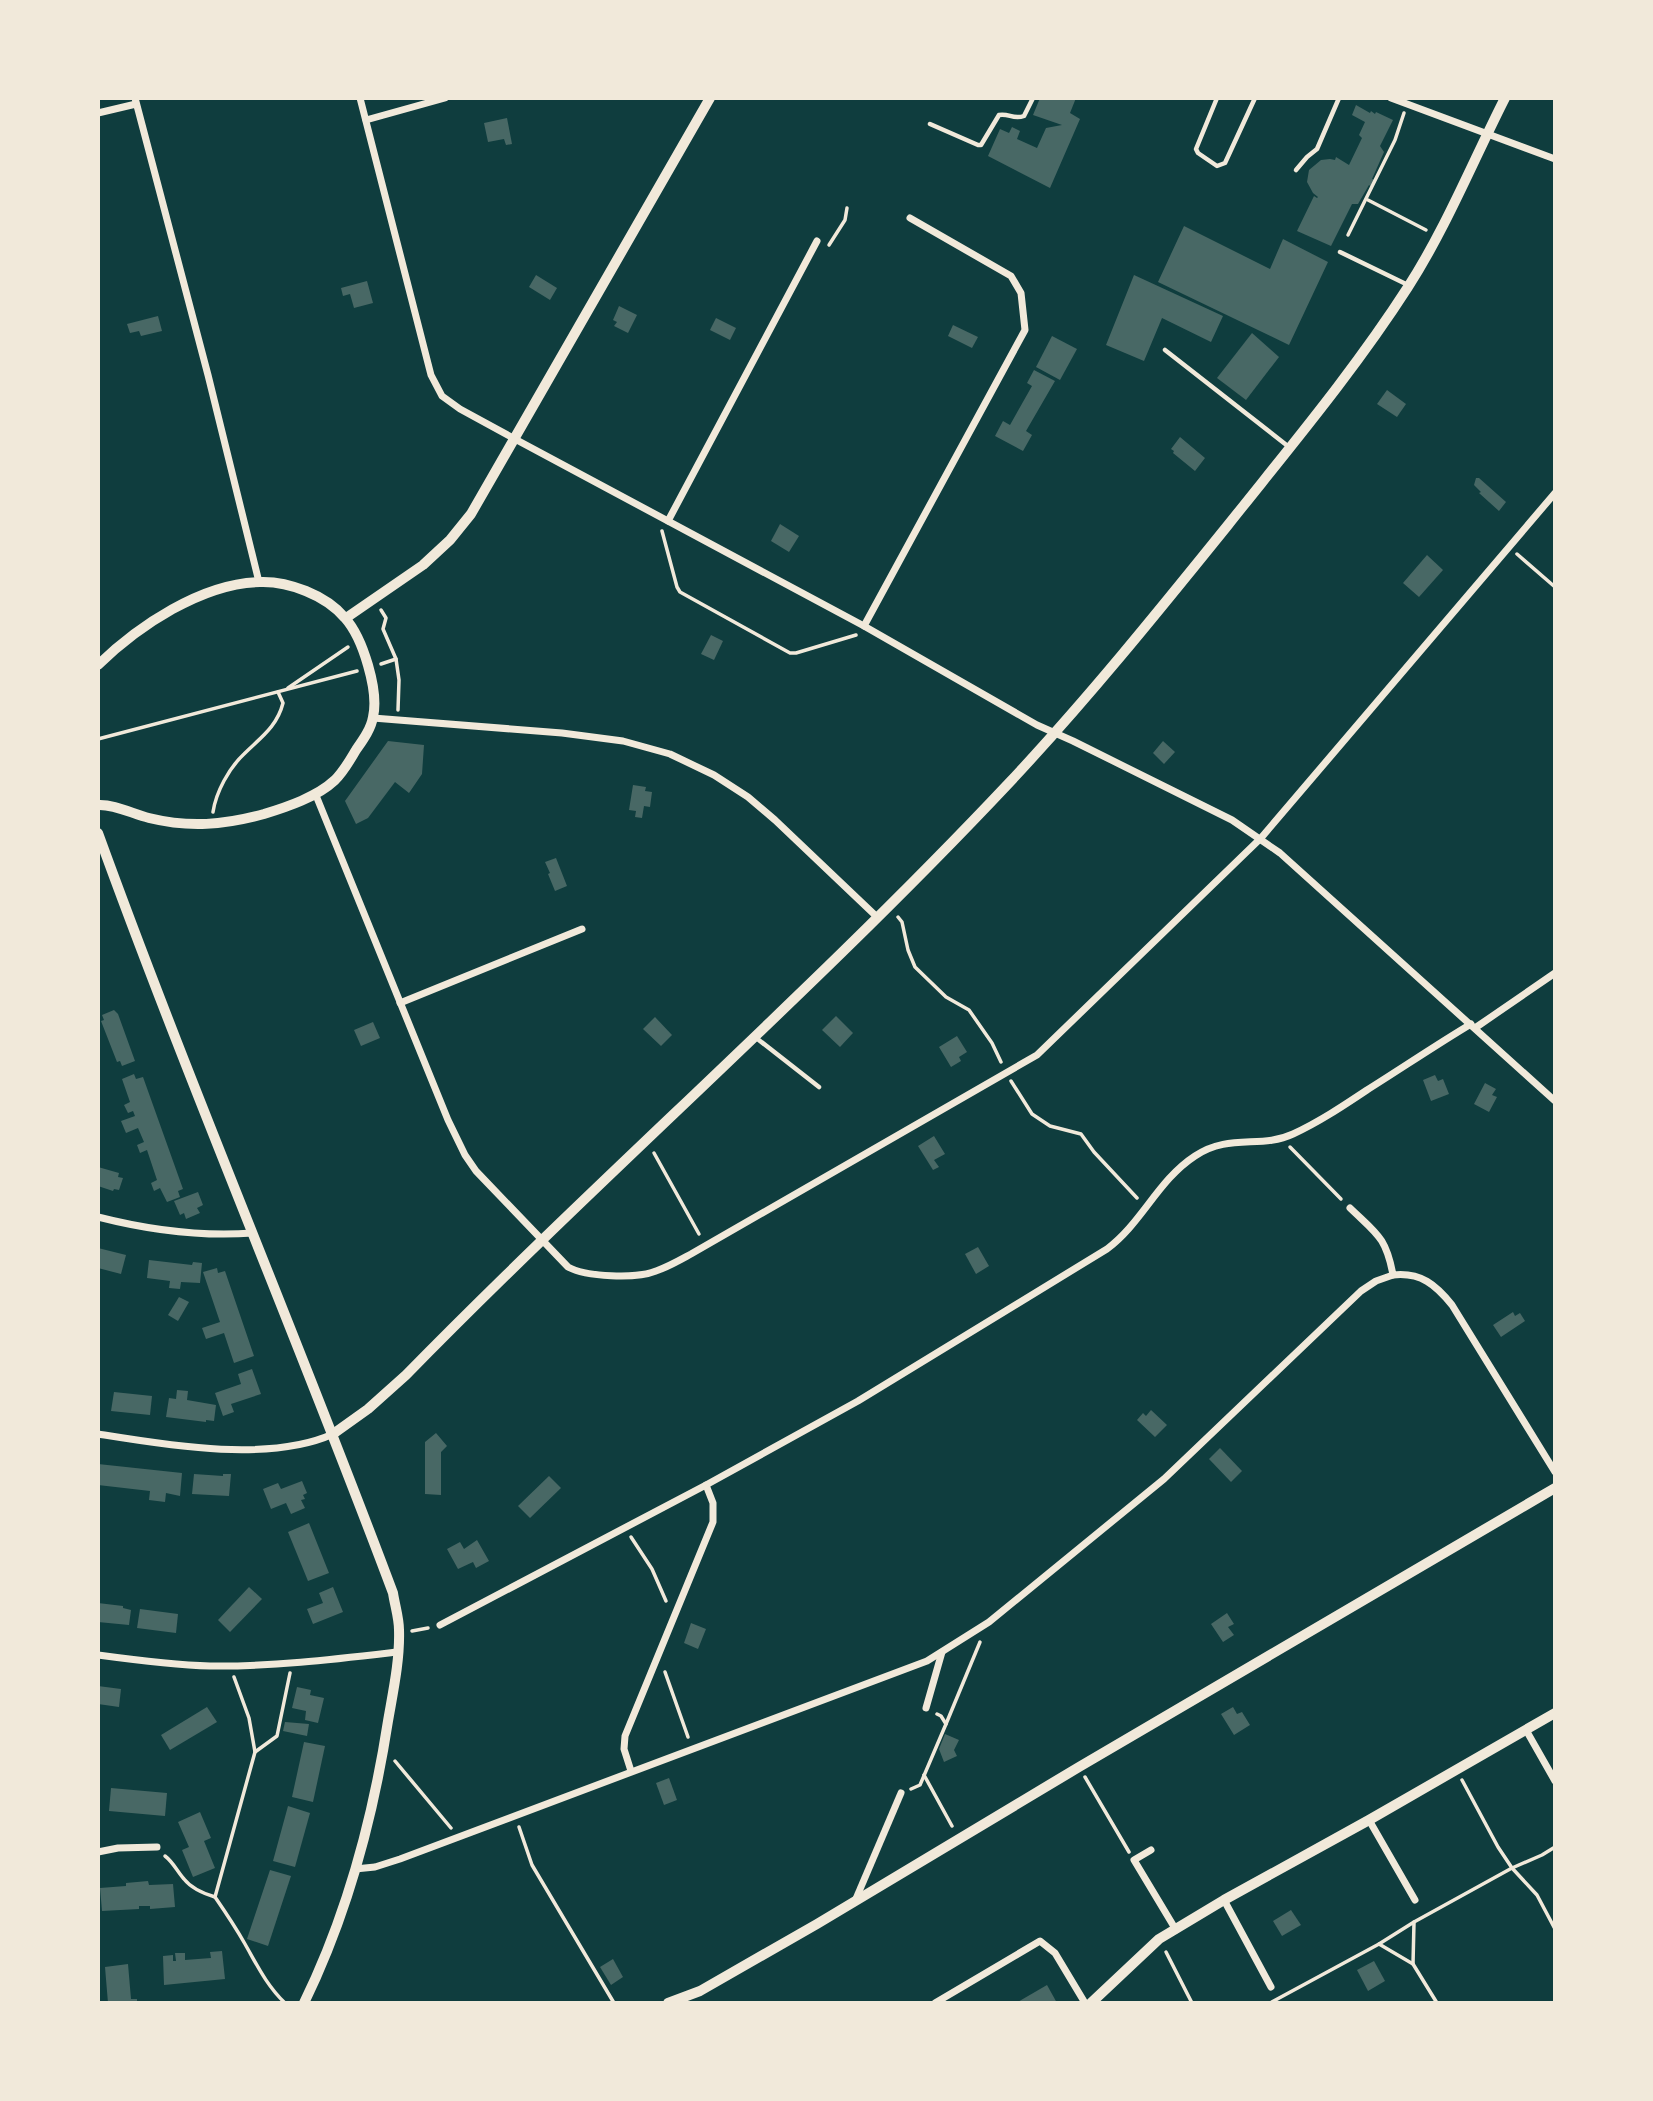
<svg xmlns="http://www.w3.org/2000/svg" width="1653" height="2101" viewBox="0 0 1653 2101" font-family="'Titillium Web',sans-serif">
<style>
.building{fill:#486865}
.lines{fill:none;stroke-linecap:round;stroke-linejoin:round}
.path{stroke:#f1e9da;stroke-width:3.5}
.service{stroke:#f1e9da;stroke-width:4.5}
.minor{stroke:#f1e9da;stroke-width:7}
.tertiary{stroke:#f1e9da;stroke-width:10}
</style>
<rect width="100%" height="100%" fill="#0f3d3e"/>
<g class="building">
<path d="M1040,98H1076L1070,113L1080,119L1050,188L988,156L1000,129L1009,133L1012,127L1020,131L1017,139L1037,148L1046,128L1062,125L1033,115Z"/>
<path d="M1356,105L1370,113L1371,111L1375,114L1376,112L1393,120L1380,146L1384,152L1372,179L1375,180L1372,187L1369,185L1358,204H1352L1331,246L1297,231L1314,196L1317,198L1318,197L1313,193L1307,182L1309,170L1321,160L1330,159L1335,160L1336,157L1349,165L1362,138L1359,135L1365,122L1352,115Z"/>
<path d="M507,118L512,144L506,145L504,139L488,142L484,123Z"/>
<path d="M1184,226L1270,269L1283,239L1328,262L1289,345L1158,282Z"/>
<path d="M536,275L557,288L550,300L529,287Z"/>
<path d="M1134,275L1223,316L1211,342L1162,318L1144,361L1106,345Z"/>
<path d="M367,281L373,303L354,308L350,294L343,296L341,288Z"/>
<path d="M619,306L637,315L628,333L614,326L617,322L613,320Z"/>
<path d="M158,316L162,331L141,336L139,331L130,333L127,324Z"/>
<path d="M716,318L736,328L730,340L710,330Z"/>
<path d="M953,325L978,337L972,348L948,336Z"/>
<path d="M1252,333L1279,357L1246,400L1217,378Z"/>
<path d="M1052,336L1077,349L1060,380L1036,367Z"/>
<path d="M1034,370L1055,381L1026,431L1032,435L1023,451L995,436L1003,421L1010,425L1032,386L1027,383Z"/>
<path d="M1387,390L1406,404L1397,417L1377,404Z"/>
<path d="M1180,437L1205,458L1195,471L1173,453L1174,451L1171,449Z"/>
<path d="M1476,478H1479L1506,502L1499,511L1479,493L1481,492L1474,485Z"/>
<path d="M780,524L799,536L789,552L771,541Z"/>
<path d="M1427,555L1443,570L1419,597L1403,583Z"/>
<path d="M711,635L723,641L714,660L701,654Z"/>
<path d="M388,741L424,745L422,774L409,793L395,782L368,818L356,824L345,801Z"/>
<path d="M1163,741L1175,752L1164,764L1153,753Z"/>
<path d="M633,785L646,787L645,791L652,792L650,807L644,806L642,818L635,817L636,811L629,810Z"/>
<path d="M556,858L567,886L555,891L548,874L550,873L545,862Z"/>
<path d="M114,1010L118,1014L135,1061L122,1066L120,1061L117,1062L101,1021L104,1020L102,1015Z"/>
<path d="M836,1016L853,1033L840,1047L822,1030Z"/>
<path d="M655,1017L672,1035L661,1046L643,1029Z"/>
<path d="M373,1022L380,1038L361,1046L354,1030Z"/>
<path d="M957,1036L967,1052L959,1057L961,1061L951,1067L939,1047Z"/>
<path d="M134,1074L136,1079L143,1077L183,1189L178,1191L180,1197L167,1202L160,1188L154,1191L151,1183L157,1180L147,1150L140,1153L137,1145L144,1142L138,1128L126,1133L121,1121L135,1116L133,1111L128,1113L124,1105L130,1102L122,1079Z"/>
<path d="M1435,1075L1438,1081L1443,1079L1449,1094L1431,1101L1423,1080Z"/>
<path d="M1485,1083L1496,1089L1492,1095L1497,1097L1489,1112L1474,1104Z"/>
<path d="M934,1136L945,1154L934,1160L939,1167L933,1170L918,1146Z"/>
<path d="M98,1167L119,1173L118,1177L123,1178L119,1190L114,1189L113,1191L98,1186Z"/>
<path d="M198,1192L203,1205L197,1208L200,1213L186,1219L184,1213L180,1215L174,1201Z"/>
<path d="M978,1247L989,1266L976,1274L965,1254Z"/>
<path d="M98,1248L126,1255L121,1274L98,1268Z"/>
<path d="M149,1260L192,1265L193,1262L202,1263L200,1283L181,1282L180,1289L169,1288L170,1281L147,1278Z"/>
<path d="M217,1268L218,1273L225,1271L254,1356L234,1363L224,1333L206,1339L202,1328L220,1322L203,1272Z"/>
<path d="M179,1297L189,1302L178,1321L168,1315Z"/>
<path d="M1513,1312L1515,1316L1520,1313L1525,1321L1501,1337L1493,1325Z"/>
<path d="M252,1369L261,1394L231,1404L234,1412L223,1416L215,1393L241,1384L238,1374Z"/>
<path d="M177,1390L188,1391L187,1400L216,1405L214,1421L206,1420V1422L166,1417L169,1398L176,1399Z"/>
<path d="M114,1392L152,1396L150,1415L111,1411Z"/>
<path d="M1151,1410L1167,1425L1155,1437L1137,1420L1143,1413L1146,1416Z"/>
<path d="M436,1433L447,1446L441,1452V1495L425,1494V1442Z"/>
<path d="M1220,1448L1242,1471L1231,1482L1209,1459Z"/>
<path d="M98,1464L182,1473L180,1496L166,1493L165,1502L149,1500L150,1491L98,1485Z"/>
<path d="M194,1474L223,1476V1474H231L229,1496L192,1494Z"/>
<path d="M549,1476L561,1488L530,1518L518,1506Z"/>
<path d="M302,1481L307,1493L303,1495L305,1499L301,1500L305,1508L291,1514L286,1503L271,1509L263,1489L278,1483L281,1489Z"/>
<path d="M309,1523L329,1573L308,1581L288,1532Z"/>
<path d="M477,1540L489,1561L476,1568L473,1562L458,1569L447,1549L460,1542L464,1549Z"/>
<path d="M249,1587L262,1599L230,1632L218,1620Z"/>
<path d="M333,1587L343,1612L313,1624L307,1609L323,1603L319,1593Z"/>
<path d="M98,1603L123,1606V1608L131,1610L129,1625L98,1622Z"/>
<path d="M140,1609L178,1614L176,1633L137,1628Z"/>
<path d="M1227,1613L1234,1624L1228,1627L1234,1635L1223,1642L1211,1624Z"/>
<path d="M691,1623L706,1629L698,1649L684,1643Z"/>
<path d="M98,1686L121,1689L119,1707L98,1704Z"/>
<path d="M297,1687L311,1690L310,1695L324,1698L318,1723L305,1720L306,1711L292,1708Z"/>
<path d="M207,1707L217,1722L170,1750L161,1735Z"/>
<path d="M1233,1707L1237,1714L1242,1712L1250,1725L1234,1735L1221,1714Z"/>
<path d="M285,1722L309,1724L307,1736L283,1731Z"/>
<path d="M945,1734L959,1740L954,1750L957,1756L944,1762L939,1749Z"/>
<path d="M304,1742L325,1746L313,1802L292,1797Z"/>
<path d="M669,1778L677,1800L664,1805L656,1783Z"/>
<path d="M111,1788L167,1793L165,1816L109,1811Z"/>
<path d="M288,1806L310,1813L295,1867L273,1861Z"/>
<path d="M200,1812L211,1838L204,1841L215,1868L193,1877L182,1850L189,1847L178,1822Z"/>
<path d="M270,1870L291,1876L268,1946L247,1939Z"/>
<path d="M148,1881L149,1885L173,1884L175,1907L150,1909V1906H139V1909L102,1911L100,1888L126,1886V1883Z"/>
<path d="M1291,1910L1301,1925L1282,1936L1273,1921Z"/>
<path d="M222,1951L225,1979L164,1985L163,1956L173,1955V1961H176L175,1953H185V1960L211,1958L210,1952Z"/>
<path d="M613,1959L623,1977L611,1985L600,1967Z"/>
<path d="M1374,1961L1385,1981L1368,1991L1357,1970Z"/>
<path d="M128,1964L131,1999H137V2003H108L105,1967Z"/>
<path d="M1047,1985L1057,2003H1016Z"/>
</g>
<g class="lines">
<g class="path">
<path d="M1368,200L1426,230"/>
<path d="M1348,235L1395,140L1404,113"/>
<path d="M829,245L845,220L847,208"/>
<path d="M662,531L677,587L680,592L790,653H796L856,635"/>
<path d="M1517,554L1555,587"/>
<path d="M381,610L386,618L383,629L396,659L399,680L398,710"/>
<path d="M381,664L396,659"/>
<path d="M288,688L348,647"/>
<path d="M98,739L357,671"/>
<path d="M213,812C216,792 229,768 244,754C260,738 277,727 283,703L278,692"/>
<path d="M898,917L902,922L908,950L915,967L946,997L969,1010L992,1043L1001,1062"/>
<path d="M1011,1081L1032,1114L1050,1126L1081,1134L1094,1152L1137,1198"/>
<path d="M1290,1147L1341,1199"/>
<path d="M654,1153L699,1234"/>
<path d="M631,1537L652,1569L666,1601"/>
<path d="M412,1631L428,1628"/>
<path d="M665,1672L688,1737"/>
<path d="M234,1677L249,1718L255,1752"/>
<path d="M946,1724L980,1642"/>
<path d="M395,1761L451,1828"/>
<path d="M924,1775L952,1826"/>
<path d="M1085,1777L1129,1852"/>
<path d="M1462,1780L1498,1847L1512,1868L1537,1895L1555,1929"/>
<path d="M911,1789L920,1785L946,1724L941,1716L937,1714"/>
<path d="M519,1827L532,1865L614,2003"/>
<path d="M165,1856C173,1862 177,1871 184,1879C191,1888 205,1894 215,1897"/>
<path d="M1379,1944L1413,1964L1437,2003"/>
<path d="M1166,1952L1192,2003"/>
<path d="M1413,1964L1414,1922"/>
<path d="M285,2003C267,1986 257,1965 245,1944C236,1928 226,1913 215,1897L255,1752L277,1736L290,1673"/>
<path d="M1270,2003L1379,1944L1414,1922L1512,1868L1542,1855L1555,1847"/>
</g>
<g class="service">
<path d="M1217,98L1196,149L1198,153L1217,166L1225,163L1255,98"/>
<path d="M930,124L978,145H981L999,115C1009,113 1013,120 1024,116L1033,98"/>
<path d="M1296,170L1307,157L1317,149L1339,98"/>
<path d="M1340,252L1408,285"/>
<path d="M1165,350L1289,447"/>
<path d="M755,1037L819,1087"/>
</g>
<g class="minor">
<path d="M135,98L208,375L259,582"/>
<path d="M360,98L431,375L442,396L460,409L513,438L864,626L1037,725L1073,741L1232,820L1280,853L1555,1101"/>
<path d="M1391,98L1555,159"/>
<path d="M98,113L136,104"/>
<path d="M366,120L445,98"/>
<path d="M668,521L817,241"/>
<path d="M864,626L1025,330L1021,293L1011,276L910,218"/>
<path d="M373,718L562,733L623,741L670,754L714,775L748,797L775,820L877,917"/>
<path d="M315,793L448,1120L465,1155L476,1171L568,1267C586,1277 636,1279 656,1271C668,1267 680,1260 691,1254L1037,1055L1261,838L1555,493"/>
<path d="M400,1003L582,929"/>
<path d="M1475,1028L1555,973"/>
<path d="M1350,1208C1377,1234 1386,1237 1393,1275C1421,1272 1436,1285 1452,1305L1555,1472"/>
<path d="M98,1217C149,1230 200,1237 253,1233"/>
<path d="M98,1434C166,1445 269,1463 333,1434"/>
<path d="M440,1625L706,1485L858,1401L1107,1249C1142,1223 1158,1180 1195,1156C1229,1133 1261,1149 1293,1134C1319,1122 1343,1106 1367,1090C1402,1068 1436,1045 1471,1024"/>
<path d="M98,1655C135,1660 173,1665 210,1666C271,1667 337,1659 397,1652"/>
<path d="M926,1708L942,1652"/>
<path d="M1526,1730L1555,1781"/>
<path d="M631,1771L624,1749L625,1736L713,1522V1503L706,1485"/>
<path d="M1369,1820L1415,1900"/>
<path d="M1151,1850L1134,1860L1176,1930"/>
<path d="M98,1852L118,1848L157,1847"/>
<path d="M355,1869L375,1867L400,1859L927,1661L989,1622L1164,1479L1361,1291L1376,1281L1393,1275"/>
<path d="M1224,1900L1271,1987"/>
<path d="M855,1901L901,1793"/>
<path d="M935,2003L1040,1941L1055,1953L1085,2003"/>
</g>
<g class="tertiary">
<path d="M346,618L423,565L450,540L471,514L710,98"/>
<path d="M98,665C138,626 202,583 260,582C288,581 326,595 345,618C363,638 379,691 373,717C371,729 363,740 356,750C350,760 344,771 335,780C317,797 287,807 264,814C223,825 190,828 149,818C133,814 114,804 98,805"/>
<path d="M98,833C191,1089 298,1339 393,1593C395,1606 399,1618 399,1630C400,1660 393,1692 388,1721C373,1818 347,1915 304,2003"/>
<path d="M333,1434L368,1409L406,1375C603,1174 815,989 1008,784C1085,702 1157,613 1228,525C1290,447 1354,371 1408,287C1446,228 1473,161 1505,98"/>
<path d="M668,2003L700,1991L817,1924L1079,1767L1555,1488"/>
<path d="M1091,2003L1159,1939L1224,1900L1369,1820L1555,1713"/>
</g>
</g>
<rect width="1653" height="2101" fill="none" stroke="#f1e9da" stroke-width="200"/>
</svg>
